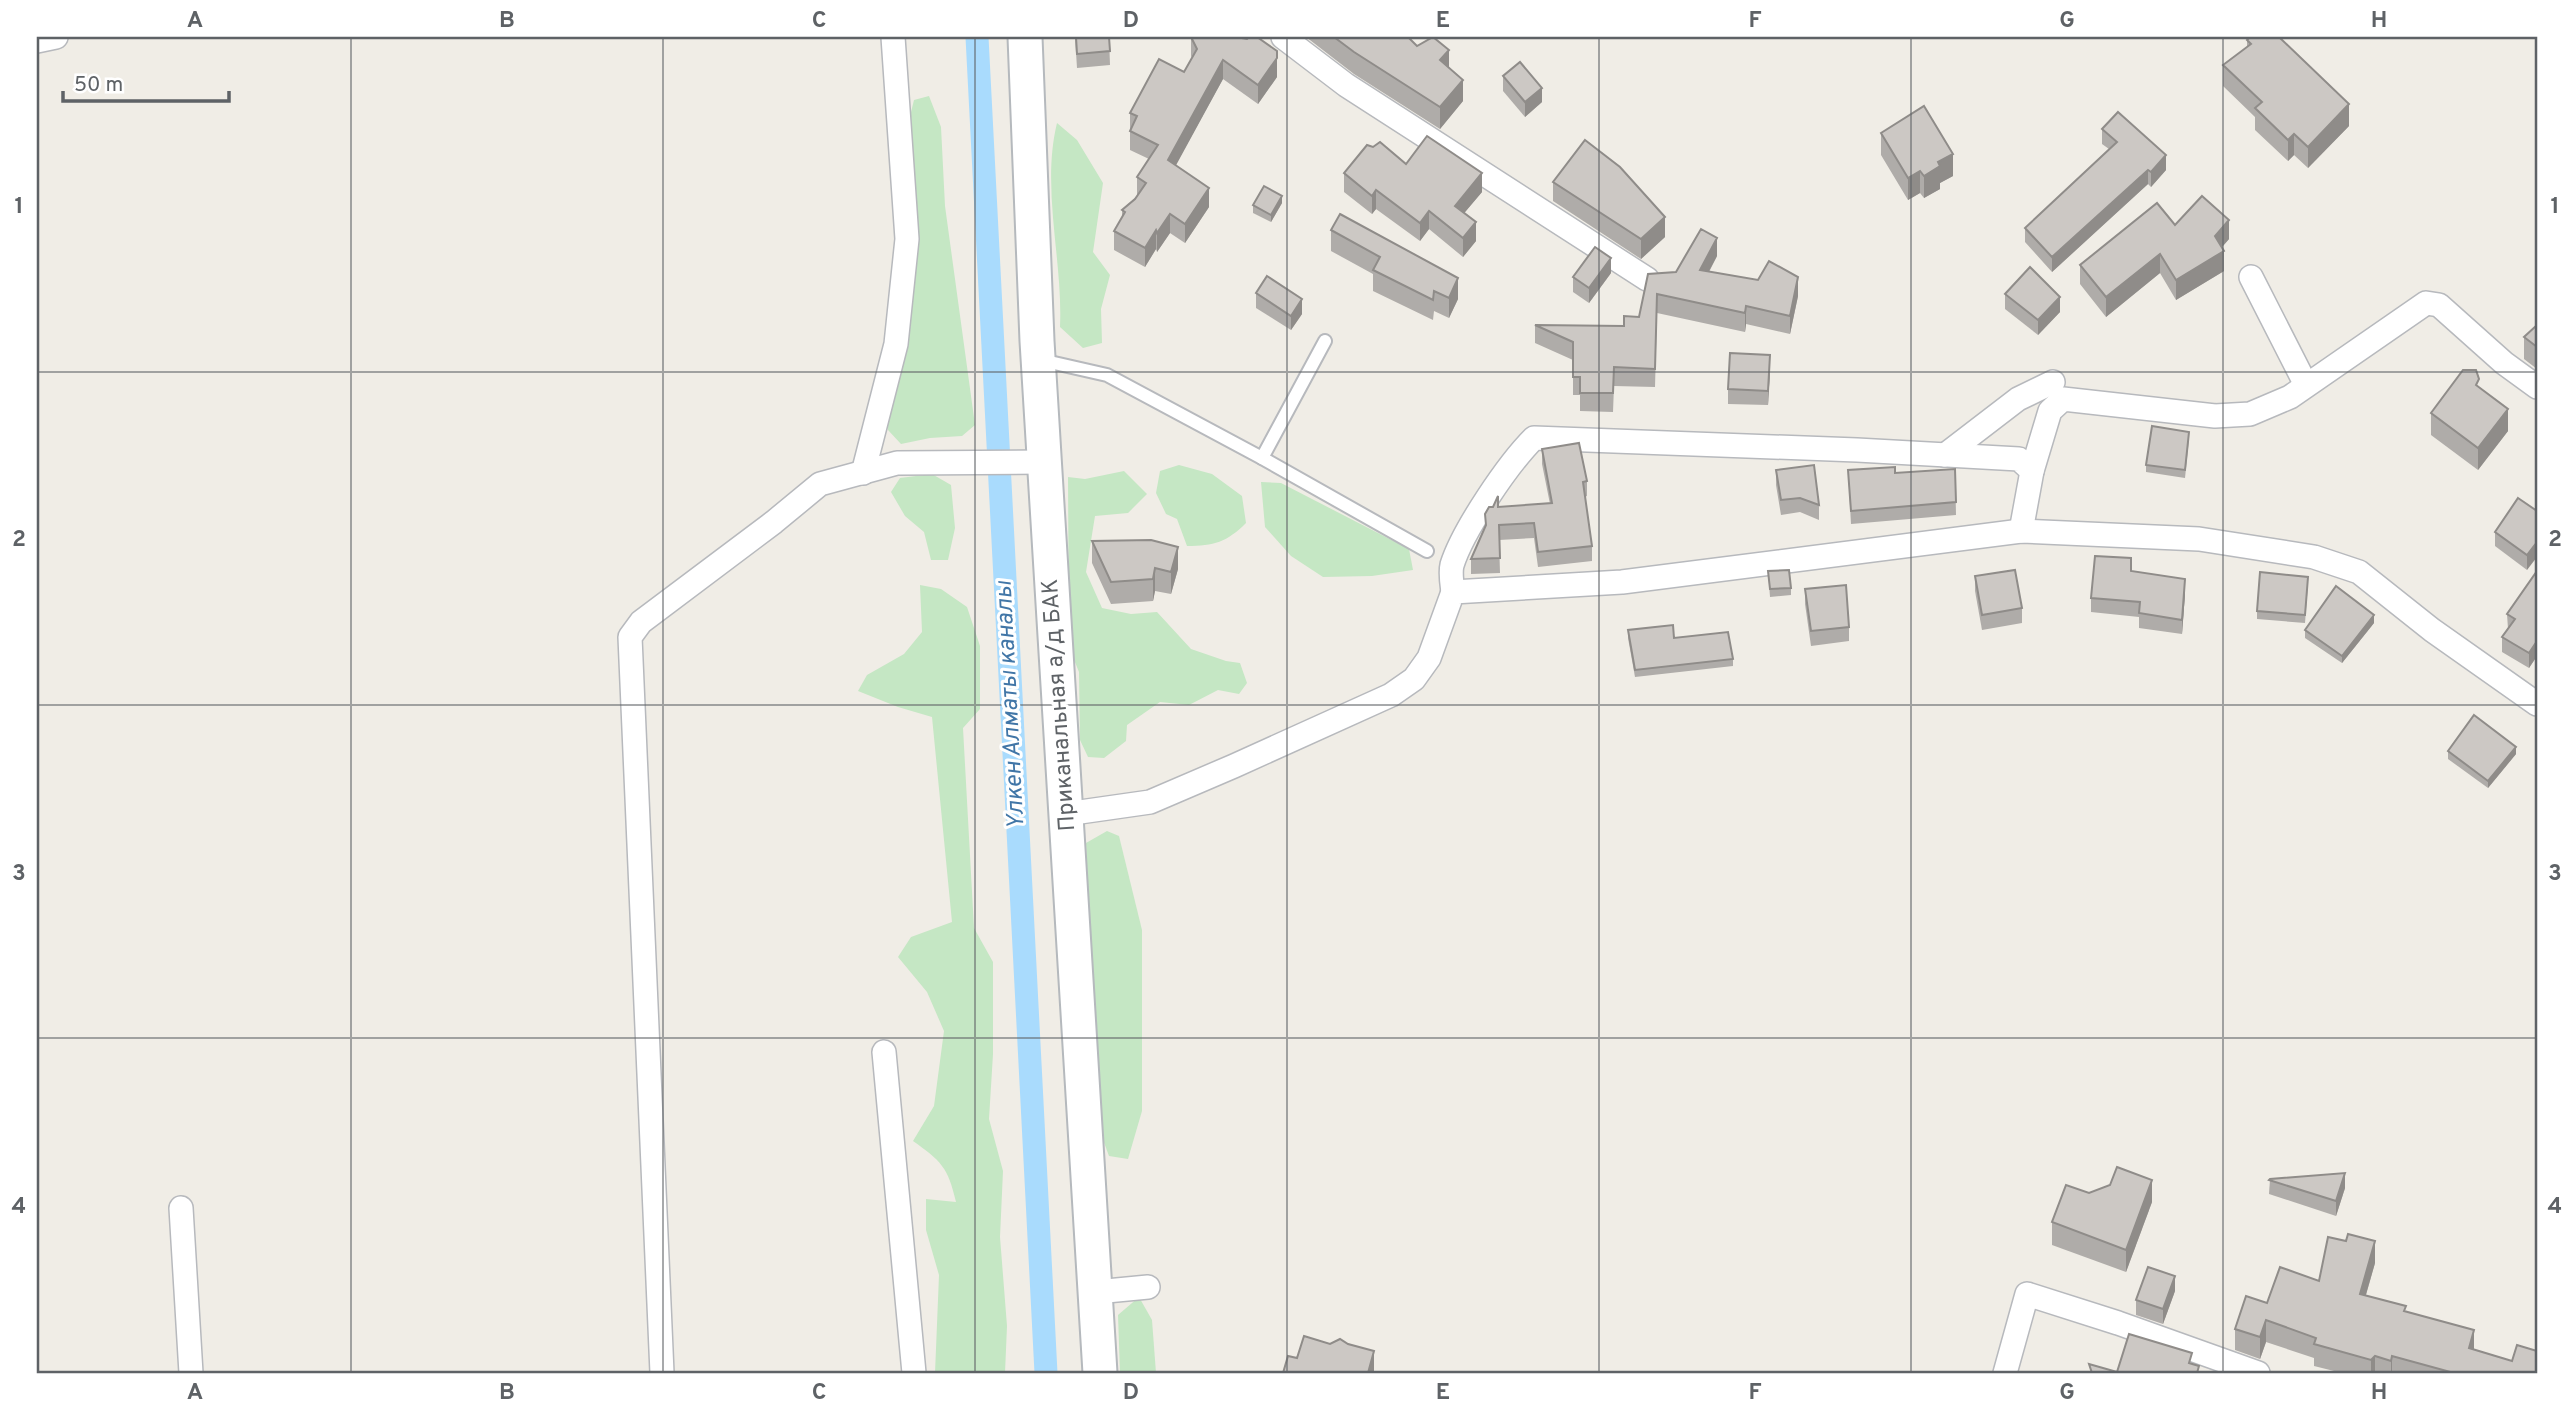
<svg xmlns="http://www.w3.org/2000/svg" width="2574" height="1410" viewBox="0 0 2574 1410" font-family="Overpass,sans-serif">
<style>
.green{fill:#c5e7c4}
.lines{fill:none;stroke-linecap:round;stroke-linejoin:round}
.canal{stroke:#a9dbfd;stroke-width:23}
.service-casing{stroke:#b7b9bd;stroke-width:16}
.minor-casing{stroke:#b7b9bd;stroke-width:26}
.secondary-casing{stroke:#b5b9bd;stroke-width:37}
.service{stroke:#fff;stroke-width:12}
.minor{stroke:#fff;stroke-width:23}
.secondary{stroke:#fff;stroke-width:33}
.wall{fill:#afaca9}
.shaded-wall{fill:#8f8c89}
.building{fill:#ccc8c4;stroke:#8f8c89;stroke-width:2}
.grid{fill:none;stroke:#5e6266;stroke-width:2;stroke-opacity:0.55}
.labels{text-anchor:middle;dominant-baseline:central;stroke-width:6;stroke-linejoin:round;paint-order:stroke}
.street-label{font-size:23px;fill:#5e6266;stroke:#fff}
.water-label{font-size:24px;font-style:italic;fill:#4176a7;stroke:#fff}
.neatline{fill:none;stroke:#5e6266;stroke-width:2.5}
.grid-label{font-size:23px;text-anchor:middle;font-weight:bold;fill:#5e6266}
</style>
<rect width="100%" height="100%" fill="#f0ede6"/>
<g class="green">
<path d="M929,96L941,127L945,206L975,425L962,436L930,438L901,444L888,430L885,409L904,140L914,100Z"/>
<path d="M1057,123L1077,140L1103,183L1093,252L1110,275L1101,309L1102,343L1083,348L1060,327C1063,260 1041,189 1057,123Z"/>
<path d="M1179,465L1212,474L1242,496L1246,523C1227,542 1214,546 1187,546L1177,519L1166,514L1156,493L1160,471Z"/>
<path d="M1124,471L1147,494L1128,513L1095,516L1086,572L1102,608L1131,614L1157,612L1191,649L1226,661L1240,663L1247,683L1239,694L1218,690L1189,705L1160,702L1127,725L1126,741L1104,758L1088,757L1080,740L1079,672L1069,647L1068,477L1085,479Z"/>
<path d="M932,474L951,485L955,528L948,560H931L924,532L905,516L891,492L900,478Z"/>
<path d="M1261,482L1281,483L1409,549L1413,570L1372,576L1323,577L1291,556L1265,527Z"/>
<path d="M920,585L941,589L967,607L980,646V709L963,728L974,928L993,962V1054L989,1119L1003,1171L1000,1237L1007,1326L1005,1373H935L939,1275L926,1230V1199L956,1202C948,1167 941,1161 913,1141L934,1106L944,1031L927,992L898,957L911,937L952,922L932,717L898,707L858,691L867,675L904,654L922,632Z"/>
<path d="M1107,831L1119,836L1142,930V1111L1128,1159L1109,1156L1099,1129L1086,843Z"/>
<path d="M1139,1297L1152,1320L1156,1373H1120L1118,1315Z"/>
</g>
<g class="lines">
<path class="canal" d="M977,37L1046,1373"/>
<g class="service-casing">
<g id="service">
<path d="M1041,360L1107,375L1262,458L1325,341"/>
<path d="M1262,458L1427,551"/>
</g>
</g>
<g class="minor-casing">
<g id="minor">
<path d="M1283,37L1346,85L1647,279"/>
<path d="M37,41L56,37"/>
<path d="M2251,277L2306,385"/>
<path d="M1945,455L2018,399L2053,382"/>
<path d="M2032,471L2050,411L2063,399L2215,416L2250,414L2290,397L2426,303L2439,305L2504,363L2537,387"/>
<path d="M863,473L896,344L907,239L893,37"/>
<path d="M1453,592C1452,584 1450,573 1452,565C1463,530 1508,464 1534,438L1857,450L2019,459L2032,471L2021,531"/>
<path d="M1066,814L1150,802L1234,766L1391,695L1414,679L1429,658L1453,592L1622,582L2021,531L2199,539L2314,557L2359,572L2432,630L2537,704"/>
<path d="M884,1052L914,1373"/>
<path d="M181,1208L191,1373"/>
<path d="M1096,1292L1148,1287"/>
<path d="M662,1373L630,637L641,622L774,522L820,484L897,463L1045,462"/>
<path d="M2005,1373L2027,1294L2118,1323L2258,1373"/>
</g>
</g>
<g class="secondary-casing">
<path id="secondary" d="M1025,37L1037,341L1100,1373"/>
</g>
<use href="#service" class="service"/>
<use href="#minor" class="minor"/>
<use href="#secondary" class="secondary"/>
</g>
<g class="wall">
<path d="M1075,37H1109L1110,65L1077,68Z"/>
<path d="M1191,37L1277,77L1258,104L1223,79L1175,166L1209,207L1185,243L1170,233L1157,252L1156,249L1145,267L1114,250V231L1122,218V210L1137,196V177L1149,159L1130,150V113L1184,72L1192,58L1191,56Z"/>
<path d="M1306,37H1408L1417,46L1449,68L1463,101L1440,129L1354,74Z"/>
<path d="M2247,40L2349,126L2308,168L2294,155L2288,161L2255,130V117L2223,86V65L2247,47Z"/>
<path d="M1503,76L1542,102L1525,117L1503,91Z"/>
<path d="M2102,129L2166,170L2151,187L2148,184L2052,272L2025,242V228L2109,149L2102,144Z"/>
<path d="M1881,133L1953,176L1940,183V189L1924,198L1920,193L1908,200L1881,155Z"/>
<path d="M1406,164L1482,192L1464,213L1476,241L1463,257L1429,229L1420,241L1376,209L1372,214L1344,192V173Z"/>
<path d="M1553,182L1665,237L1641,259L1553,201Z"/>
<path d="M1282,203L1271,222L1253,213V205Z"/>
<path d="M2175,225L2229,239L2222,247L2224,271L2176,300L2160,273L2106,317L2080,284V265Z"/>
<path d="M1331,230L1458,299L1449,318L1434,311L1433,320L1373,291V274L1331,251Z"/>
<path d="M1717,256L1709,272L1798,296L1790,334L1746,324L1745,332L1657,313L1655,387L1614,386L1613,412L1580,411V395H1573V360L1535,343V325L1624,326L1639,317L1648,274L1676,272Z"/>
<path d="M1611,273L1589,303L1573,292V277Z"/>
<path d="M1256,293L1302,314L1291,330L1256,308Z"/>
<path d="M2005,294L2060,312L2038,335L2005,309Z"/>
<path d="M2537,325V369L2524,359V337Z"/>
<path d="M1770,370L1768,405L1728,404V389Z"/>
<path d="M2479,387L2508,431L2478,470L2431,435V413Z"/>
<path d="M2189,439L2185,478L2146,472V465Z"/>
<path d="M1542,449L1587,481V496L1585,497L1592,546V561L1538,567L1534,538L1499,540L1500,573L1471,574V559L1485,527V514L1498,507L1550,504L1542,464Z"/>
<path d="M1955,469L1956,515L1851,524L1848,470L1895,473Z"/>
<path d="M1776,470L1819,505V520L1800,512L1781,515L1776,485Z"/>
<path d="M2537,511L2527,570L2495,546V532Z"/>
<path d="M1092,541L1178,569L1171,594L1155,591L1153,601L1111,604L1092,563Z"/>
<path d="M1768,571L1791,588V595L1770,597Z"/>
<path d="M2131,571L2185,594L2182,634L2139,628V617L2091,612V598Z"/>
<path d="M2537,571V656L2529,668L2502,652V637L2508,629L2507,614Z"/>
<path d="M1975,576L2022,608V623L1982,630L1975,591Z"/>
<path d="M2308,584L2305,623L2257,619V611Z"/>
<path d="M1805,589L1849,627V641L1811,646L1805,604Z"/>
<path d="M2374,623L2342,663L2305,638V630Z"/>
<path d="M1628,630L1674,638L1733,659V666L1635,677L1628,638Z"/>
<path d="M2448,751L2516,754L2488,788L2448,759Z"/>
<path d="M2270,1179L2345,1188L2336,1216L2269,1194Z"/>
<path d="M2089,1193L2152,1202L2126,1272L2052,1245V1222Z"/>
<path d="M2375,1263L2366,1295L2406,1312L2474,1350L2537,1373H2342L2314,1366V1358L2266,1342L2260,1359L2235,1350V1329L2267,1303L2319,1281Z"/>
<path d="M2175,1291L2163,1324L2136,1315V1300Z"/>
</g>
<g class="shaded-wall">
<path d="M1449,50V71L1440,60Z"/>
<path d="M1277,58V77L1258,104V85Z"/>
<path d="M1223,60V79L1168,180V160Z"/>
<path d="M1463,80V101L1440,129V107Z"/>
<path d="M1542,88V102L1525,117V102Z"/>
<path d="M2349,104V126L2308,168V147Z"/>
<path d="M2294,134V155L2288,161V140Z"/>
<path d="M1953,154V176L1940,183V189L1924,198V176L1938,162Z"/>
<path d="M2166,155V170L2151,187V172Z"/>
<path d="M2148,170V184L2052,272V257Z"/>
<path d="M1920,171V193L1908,200V178Z"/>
<path d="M1482,173V192L1455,224V206Z"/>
<path d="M1209,188V207L1185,243V224Z"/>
<path d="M1376,190V209L1372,214V196Z"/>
<path d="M1282,196V203L1271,222V215Z"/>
<path d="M1429,211V229L1420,241V223Z"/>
<path d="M1170,214V233L1157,252V233Z"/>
<path d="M1665,217V237L1641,259V239Z"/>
<path d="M2229,220V239L2215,255V236Z"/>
<path d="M1476,222V241L1463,257V238Z"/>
<path d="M1156,230V249L1145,267V248Z"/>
<path d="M1717,238V256L1700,288V270Z"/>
<path d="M2224,251V271L2176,300V280Z"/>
<path d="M2160,254V273L2106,317V297Z"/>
<path d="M1611,258V273L1589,303V288Z"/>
<path d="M1798,277V296L1790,334V316Z"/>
<path d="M1458,278V299L1449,318V298Z"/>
<path d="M2060,297V312L2038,335V320Z"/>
<path d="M1302,299V314L1291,330V316Z"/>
<path d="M1746,306V324L1745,332V313Z"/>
<path d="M1770,355V370L1768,405V391Z"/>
<path d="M2508,409V431L2478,470V448Z"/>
<path d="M2537,542V557L2527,570V555Z"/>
<path d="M1178,547V569L1171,594V572Z"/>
<path d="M1155,568V591L1153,601V579Z"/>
<path d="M2185,579V594L2182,634V620Z"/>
<path d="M2374,615V623L2342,663V656Z"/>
<path d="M2537,641V656L2529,668V653Z"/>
<path d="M2516,747V754L2488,788V781Z"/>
<path d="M2345,1173V1188L2336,1216V1201Z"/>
<path d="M2152,1180V1202L2126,1272V1250Z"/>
<path d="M2375,1241V1263L2360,1315V1294Z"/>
<path d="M2175,1276V1291L2163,1324V1309Z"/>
<path d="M2266,1320V1342L2260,1359V1337Z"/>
<path d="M2474,1330V1352L2469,1348Z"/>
<path d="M1374,1351V1373H1368Z"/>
<path d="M2375,1356V1373H2371V1360Z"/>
<path d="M2392,1356V1373H2391V1361Z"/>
</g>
<g class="building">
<path d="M1076,37H1109L1110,51L1077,54Z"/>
<path d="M1191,37H1236L1247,39L1249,37H1257L1277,51V58L1258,85L1223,60L1168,160L1209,188L1185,224L1170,214L1157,233L1156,230L1145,248L1114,231L1125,212L1122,210L1135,199L1146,183L1137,177L1158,145L1130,131L1137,116L1130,113L1159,59L1184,72L1197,49Z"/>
<path d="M1334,37H1408L1417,46L1433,37L1449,50L1440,60L1463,80L1440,107L1354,52Z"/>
<path d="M2250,37H2279L2349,104L2308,147L2294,134L2288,140L2255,108L2262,102L2223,65L2251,44L2247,40Z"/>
<path d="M1520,62L1542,88L1525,102L1503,76Z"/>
<path d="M1924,106L1953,154L1938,162L1940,166L1924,176L1920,171L1908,178L1881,133Z"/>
<path d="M2118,112L2166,155L2151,172L2148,170L2052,257L2025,228L2117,142L2102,129Z"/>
<path d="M1427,136L1482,173L1455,206L1476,222L1463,238L1429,211L1420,223L1376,190L1372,196L1344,173L1367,145L1373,147L1380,142L1406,164Z"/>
<path d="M1585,140L1620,167L1665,217L1641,239L1553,182Z"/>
<path d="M1264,186L1282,196L1271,215L1253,205Z"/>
<path d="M2202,196L2229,220L2215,236L2224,251L2176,280L2160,254L2106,297L2080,265L2157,203L2175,225Z"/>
<path d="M1340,214L1458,278L1449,298L1434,291L1433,300L1373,270L1380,257L1331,230Z"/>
<path d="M1701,229L1717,238L1700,270L1758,280L1769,261L1798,277L1790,316L1746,306L1745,313L1657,294L1655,369L1614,367L1613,393H1580V377H1573V342L1535,325L1624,326V316L1639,317L1648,274L1676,272Z"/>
<path d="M1595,247L1611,258L1589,288L1573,277Z"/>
<path d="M2030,267L2060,297L2038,320L2005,294Z"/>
<path d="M1267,276L1302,299L1291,316L1256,293Z"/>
<path d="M2537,325V347L2524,337Z"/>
<path d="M1730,353L1770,355L1768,391L1728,389Z"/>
<path d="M2463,370H2476L2479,379L2476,385L2508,409L2478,448L2431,413Z"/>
<path d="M2152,426L2189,432L2185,470L2146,465Z"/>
<path d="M1579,443L1587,481L1583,482L1592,546L1538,552L1534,523L1499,525L1500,558L1471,559L1486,525L1485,514L1489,507H1493L1498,496V507L1552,503L1542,449Z"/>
<path d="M1814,465L1819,505L1800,498L1781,500L1776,470Z"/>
<path d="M1895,467V473L1955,469L1956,502L1851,511L1848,470Z"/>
<path d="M2518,498L2537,511V542L2527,555L2495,532Z"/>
<path d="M1151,540L1178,547L1171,572L1155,568L1153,579L1111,582L1092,541Z"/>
<path d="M2095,556L2131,558V571L2185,579L2182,620L2139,613L2140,602L2091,598Z"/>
<path d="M1789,570L1791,588L1770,589L1768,571Z"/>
<path d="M2015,570L2022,608L1982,615L1975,576Z"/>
<path d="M2537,571V641L2529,653L2502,637L2515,619L2507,614Z"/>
<path d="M2260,572L2308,577L2305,615L2257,611Z"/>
<path d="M1846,585L1849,627L1811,631L1805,589Z"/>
<path d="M2336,586L2374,615L2342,656L2305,630Z"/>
<path d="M1673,625L1674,638L1728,632L1733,659L1635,670L1628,630Z"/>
<path d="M2474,715L2516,747L2488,781L2448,751Z"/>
<path d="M2117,1167L2152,1180L2126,1250L2052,1222L2066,1185L2089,1193L2110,1185Z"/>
<path d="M2345,1173L2336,1201L2269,1180L2270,1179Z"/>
<path d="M2348,1234L2375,1241L2360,1294L2406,1306L2404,1311L2474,1330L2469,1348L2512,1361L2517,1345L2537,1351V1373H2454L2392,1356L2391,1361L2375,1356L2371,1360L2314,1344L2316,1338L2266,1320L2260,1337L2235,1329L2246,1296L2267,1303L2280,1267L2319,1281L2328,1237L2346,1241Z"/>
<path d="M2148,1267L2175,1276L2163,1309L2136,1300Z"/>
<path d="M2129,1334L2192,1353L2189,1363L2199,1366L2197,1373H2092L2089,1364L2117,1372Z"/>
<path d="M1304,1336L1330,1344L1340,1339L1348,1344L1374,1351L1368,1373H1283L1288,1356L1297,1358Z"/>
</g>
<path class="grid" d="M351,37V1373M663,37V1373M975,37V1373M1287,37V1373M1599,37V1373M1911,37V1373M2223,37V1373M37,372H2537M37,705H2537M37,1038H2537"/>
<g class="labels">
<g class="street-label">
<text transform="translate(1060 705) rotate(-94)">Приканальная а/д БАК</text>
</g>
<g class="water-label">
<text transform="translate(1011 705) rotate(-93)">Үлкен Алматы каналы</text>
</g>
</g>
<rect width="2574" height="1410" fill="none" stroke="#ffffff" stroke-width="77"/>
<path d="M63 91v10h166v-10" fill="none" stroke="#5e6266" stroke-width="3.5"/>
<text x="74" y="91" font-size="21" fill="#5e6266" stroke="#ffffff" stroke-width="5" paint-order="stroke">50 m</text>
<rect x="38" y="38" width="2498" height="1334" class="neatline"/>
<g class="grid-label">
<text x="195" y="27">A</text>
<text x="507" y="27">B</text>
<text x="819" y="27">C</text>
<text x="1131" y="27">D</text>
<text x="1443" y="27">E</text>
<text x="1755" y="27">F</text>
<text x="2067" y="27">G</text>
<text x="2379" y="27">H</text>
<text x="19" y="213">1</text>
<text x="2555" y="213">1</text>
<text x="19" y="546">2</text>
<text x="2555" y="546">2</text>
<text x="19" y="880">3</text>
<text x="2555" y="880">3</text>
<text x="19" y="1213">4</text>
<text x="2555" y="1213">4</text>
<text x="195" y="1399">A</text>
<text x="507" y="1399">B</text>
<text x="819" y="1399">C</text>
<text x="1131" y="1399">D</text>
<text x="1443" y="1399">E</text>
<text x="1755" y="1399">F</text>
<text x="2067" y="1399">G</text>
<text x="2379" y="1399">H</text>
</g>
</svg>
